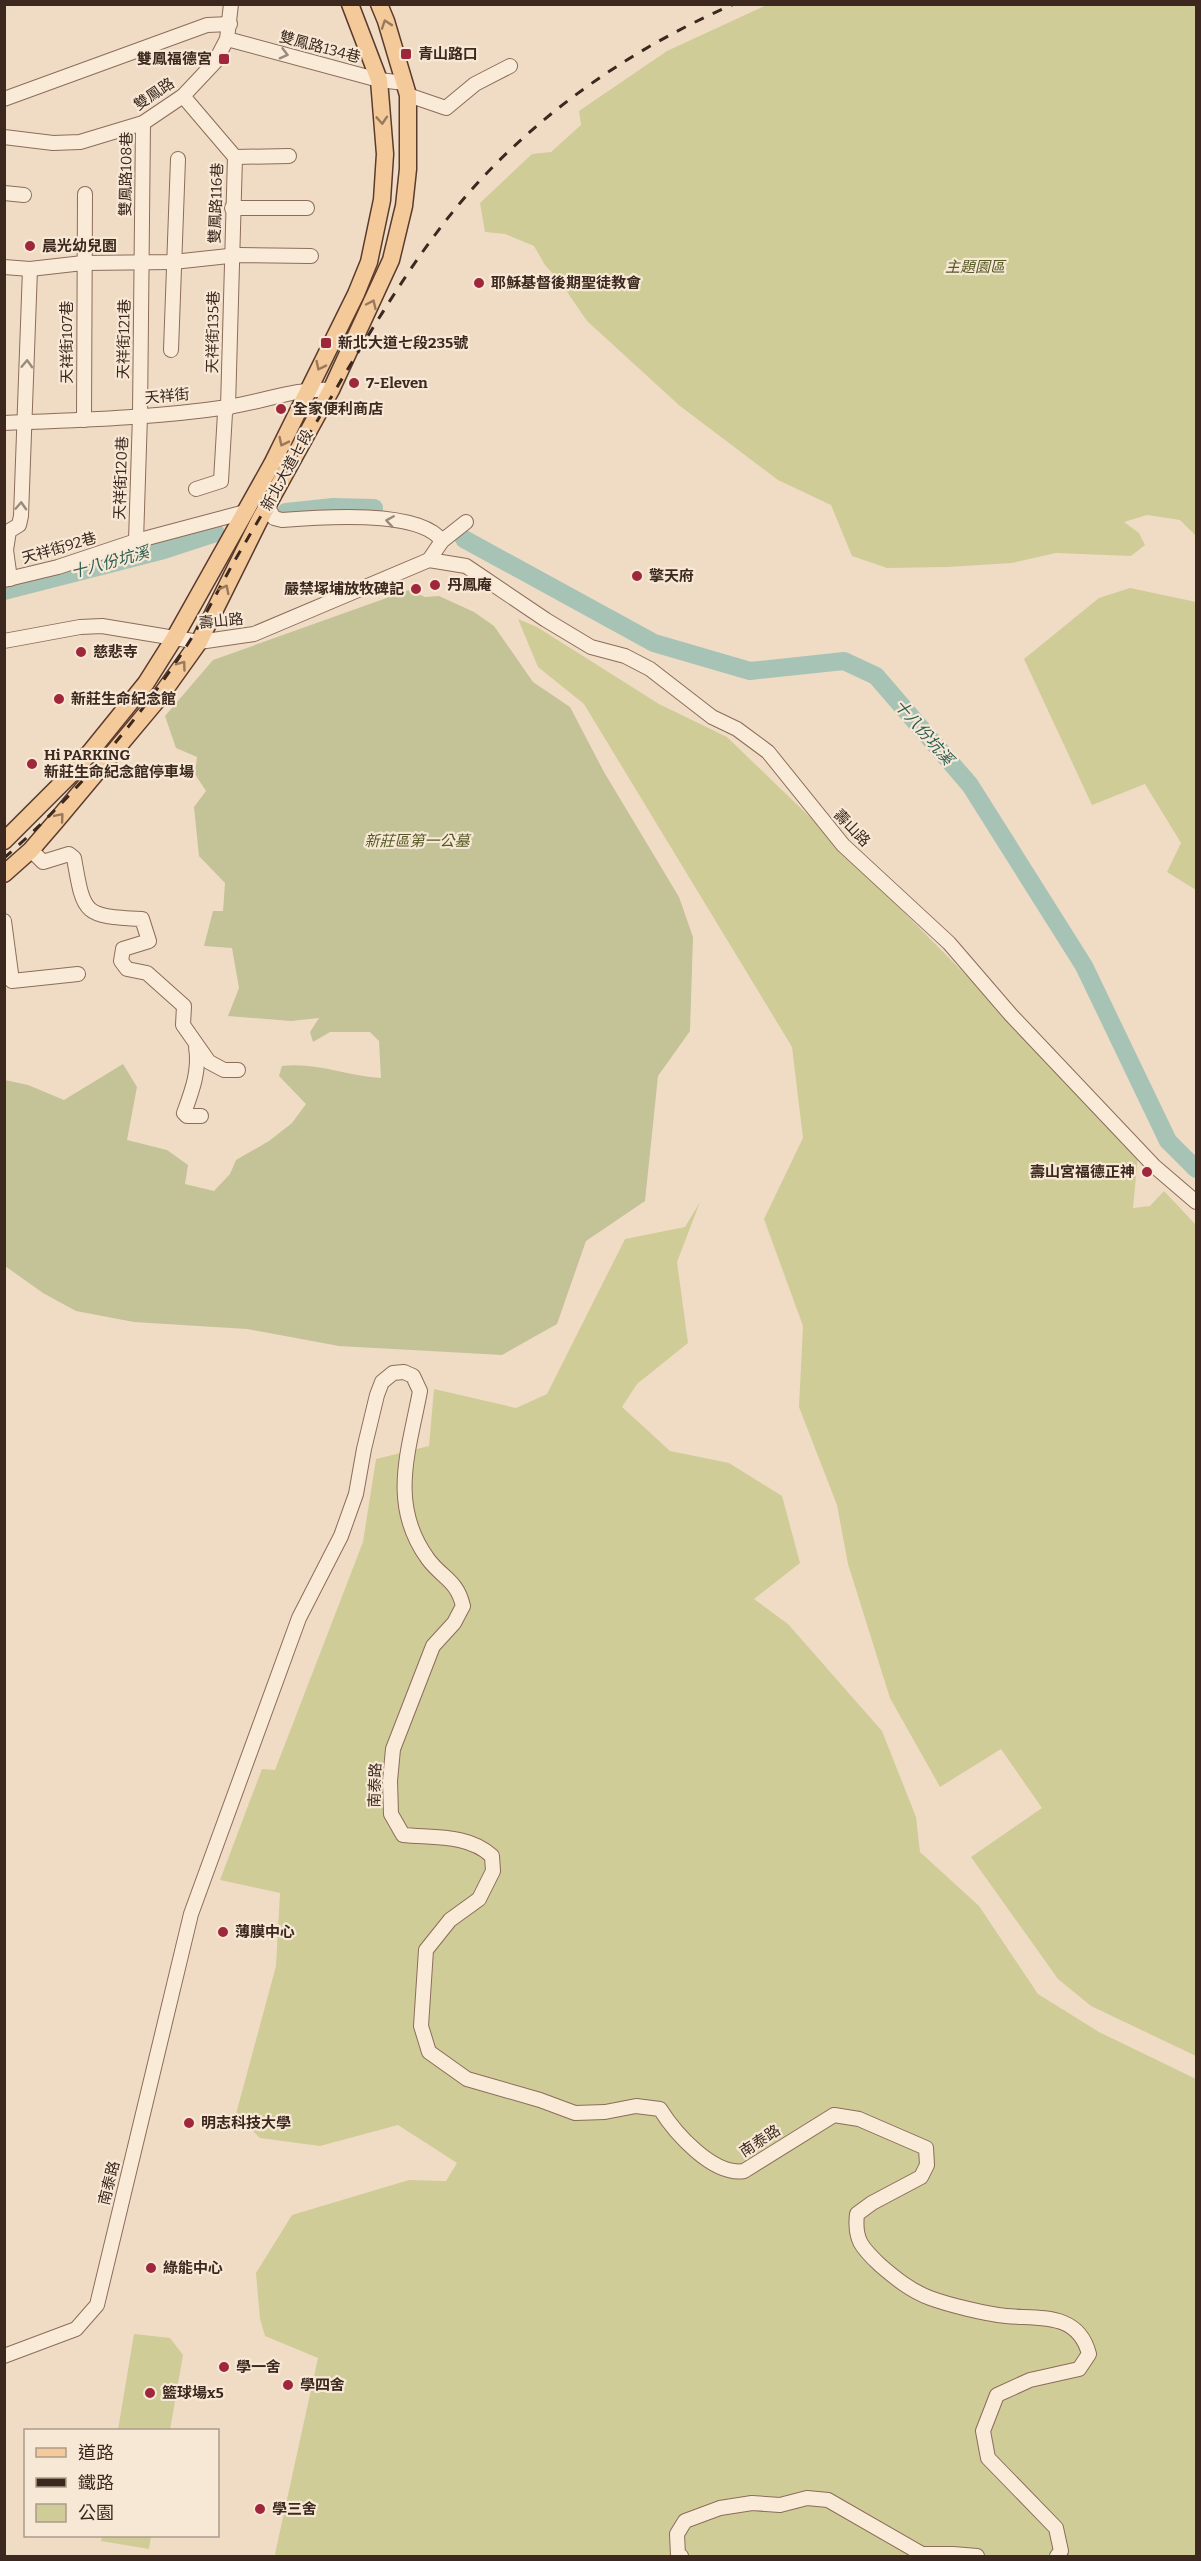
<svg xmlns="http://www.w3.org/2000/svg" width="1201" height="2561" viewBox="0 0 1201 2561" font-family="Bitter,'Noto Sans TC',serif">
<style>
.green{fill:#cfcc98}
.cemetery{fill:#c4c297}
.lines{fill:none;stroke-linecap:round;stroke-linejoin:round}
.river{stroke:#a7c3b6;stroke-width:18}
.minor-casing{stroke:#8c6c5a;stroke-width:16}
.major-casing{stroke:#5a3b2e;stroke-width:19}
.minor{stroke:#faebd9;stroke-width:14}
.major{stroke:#f5ca9b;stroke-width:16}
.rail{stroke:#3c281e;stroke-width:3;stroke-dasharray:10 10;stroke-linecap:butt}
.oneway{stroke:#98795c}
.oneway2{stroke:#9b8a7c}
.poi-dot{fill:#9f273c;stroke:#f7e8d5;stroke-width:2}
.labels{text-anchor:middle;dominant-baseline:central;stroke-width:4.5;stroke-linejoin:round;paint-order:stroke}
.street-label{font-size:15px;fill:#3c281e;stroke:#f7e8d5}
.poi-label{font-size:15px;font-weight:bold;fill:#3c281e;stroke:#f7e8d5;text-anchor:start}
.park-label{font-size:15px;font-style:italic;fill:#555924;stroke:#f7e8d5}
.water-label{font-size:16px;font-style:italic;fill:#2d5c51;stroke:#f7e8d5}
</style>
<rect width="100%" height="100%" fill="#f0dcc5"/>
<g class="green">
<path d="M769,4L1196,5V536L1180,520L1147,515L1124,522L1139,533L1145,545L1131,556L1056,553L1012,563L947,567L887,568L852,556L831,505L778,480L680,406L587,321L561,283L545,265L534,246L505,234L485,232L480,203L532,154L551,152L581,125L579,111L667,51Z"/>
<path d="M1130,588L1196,602V890L1167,872L1181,843L1145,784L1092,805L1024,659L1099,598Z"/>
<path d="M518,619L537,627L659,704L727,737L815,822L1021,1031L1138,1155L1133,1208L1150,1206L1164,1191L1196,1225V2056L1091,2006L1058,1979L971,1857L1042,1808L1001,1749L940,1787L890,1698L848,1564L837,1505L799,1407L803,1326L764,1219L803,1138L792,1047L584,704L538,667Z"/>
<path d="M700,1202L677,1262L688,1343L637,1384L622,1407L670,1451L729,1463L782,1496L800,1563L754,1599L788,1624L882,1731L916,1817L920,1852L979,1906L1038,1994L1099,2032L1196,2079V2556H276L275,2554L318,2358L265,2336L260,2319L256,2273L292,2215L409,2180L446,2181L457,2163L398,2125L320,2146L260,2138L236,2114L276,1966L280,1893L220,1880L262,1769L275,1770L363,1542L376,1459L429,1446L434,1389L516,1408L547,1394L625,1239L685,1227Z"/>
<path d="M134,2334L170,2338L183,2355L170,2430H118Z"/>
<path d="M102,2536H151L149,2549L101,2541Z"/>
</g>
<path class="cemetery" d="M409,590L425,597L439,596L474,612L494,626L533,682L570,707L604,772L679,897L693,937L690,1031L658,1076L645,1201L586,1241L557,1324L502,1355L339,1346L247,1329L134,1322L76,1311L43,1293L5,1266V1080L28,1085L64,1100L123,1064L137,1087L127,1140L167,1150L188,1165L185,1184L214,1191L230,1174L236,1160L269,1141L292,1123L306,1104L279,1076L282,1066C316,1062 347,1076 381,1078L379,1041L370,1032H330L313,1042L310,1032L319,1018L291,1021L228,1016L239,988L232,948L204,946L213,911H223L225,883L199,856L194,807L206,791L195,774L197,757L176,748L165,716L213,660Z"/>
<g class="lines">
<g class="river">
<path d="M286,512L333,507L374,508"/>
<path d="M464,539L654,643L750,671L844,661L876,676L970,785L1084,966L1168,1141L1196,1169"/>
<path d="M4,591L164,550L216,533"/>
</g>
<g class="minor-casing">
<g id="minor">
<path d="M227,39L379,80L405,83"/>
<path d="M408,95L446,108L475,84L510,66"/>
<path d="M183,96L235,157L228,407L225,413L221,481L196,489"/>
<path d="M4,99L207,25L230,24"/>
<path d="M4,137L53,143L80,142L143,123L183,96L215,62L227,39L231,4"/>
<path d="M235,157L289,156"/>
<path d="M4,193L24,195"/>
<path d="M232,208H307"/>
<path d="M4,267L30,269L83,263L173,262L238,255L311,256"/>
<path d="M171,350L178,159"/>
<path d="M84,420L85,194"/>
<path d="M4,423C78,420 154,418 228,407C262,402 295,388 331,390"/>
<path d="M269,504L270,511L274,518L282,520C319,517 420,509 442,541"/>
<path d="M136,541L140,415L143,123"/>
<path d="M429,560L442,541L466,522"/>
<path d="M10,579L6,550L9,531L19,525L21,516L30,269"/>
<path d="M4,580L58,567L136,541L245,512"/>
<path d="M4,641L80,627L102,626L199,642L254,634L429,560L466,566L546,620L591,647L625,656L650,669L712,717L737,729L768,752L843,845L949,943L1011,1015L1154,1166L1196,1202"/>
<path d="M31,850L43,862L69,854L74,858C84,915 83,916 142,919L149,941L123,949L121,961L127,969L147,973L184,1006L183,1025L209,1062L224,1070H238"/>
<path d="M4,921L12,981L78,974"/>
<path d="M196,1047C200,1070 192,1091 184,1113L187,1116H201"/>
<path d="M4,2356L76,2329L97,2305L191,1914L299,1618L341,1536L356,1494L364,1449L377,1395L382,1382L393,1373L404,1372L413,1376L420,1391C409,1451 388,1504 428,1559C442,1578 457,1580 463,1606L454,1623L433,1646L393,1749L390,1781L391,1814L403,1835C434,1838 468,1834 492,1856L493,1871L479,1899L450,1920L426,1950L421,2026L429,2052L467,2079L540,2100L575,2113L605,2112L636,2106L660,2109C675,2133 713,2176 744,2171L834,2115L859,2119L926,2148L927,2165L921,2177L872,2203L857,2214C854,2240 862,2248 880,2265C895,2278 911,2291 930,2298C949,2305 986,2314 1006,2316C1040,2319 1078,2312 1089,2354L1079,2369L1030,2380L997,2395L983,2431L988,2458L1056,2528L1061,2551L1057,2556"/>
<path d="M681,2556L678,2555L677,2534L685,2521L720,2508L752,2503L780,2505L807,2498L828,2500L922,2554H953L977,2556"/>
</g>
</g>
<g class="major-casing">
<g id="major">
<path d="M4,841L78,767L146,683L175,637L272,464L356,294L369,262L382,200L385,154L379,80L350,4"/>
<path d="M4,874L31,850L56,821L159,698L199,642L259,521L331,390L391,260L404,206L408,169V95L386,21L379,4"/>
</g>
</g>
<use href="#minor" class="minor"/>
<use href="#major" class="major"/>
<path class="rail" d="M4,858C69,802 137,722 184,650C203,621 218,590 235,560C272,497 309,435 346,372C385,308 423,244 473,188C545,108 635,47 734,4"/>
</g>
<defs><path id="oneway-chevron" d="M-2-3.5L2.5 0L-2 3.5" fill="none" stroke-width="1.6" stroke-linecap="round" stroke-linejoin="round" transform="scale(1.5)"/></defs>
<g class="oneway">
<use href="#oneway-chevron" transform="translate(386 24) rotate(-109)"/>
<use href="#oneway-chevron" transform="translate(382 120) rotate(86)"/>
<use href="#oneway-chevron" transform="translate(372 304) rotate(-65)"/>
<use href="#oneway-chevron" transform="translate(320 366) rotate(116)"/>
<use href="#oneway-chevron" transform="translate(283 442) rotate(116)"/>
<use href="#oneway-chevron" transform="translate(225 589) rotate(-63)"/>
<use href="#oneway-chevron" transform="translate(182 665) rotate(-54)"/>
<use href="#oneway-chevron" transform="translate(60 817) rotate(-50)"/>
</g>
<g class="oneway2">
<use href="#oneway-chevron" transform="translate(284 54) rotate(15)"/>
<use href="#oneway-chevron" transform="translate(27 364) rotate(-88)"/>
<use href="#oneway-chevron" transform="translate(21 506) rotate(-87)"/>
<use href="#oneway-chevron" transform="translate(390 521) rotate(-171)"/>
</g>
<g class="poi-dot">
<rect x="400" y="48" width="12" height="12" rx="3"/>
<rect x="218" y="53" width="12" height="12" rx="3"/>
<circle cx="30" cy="246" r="6"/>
<circle cx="479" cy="283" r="6"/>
<rect x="320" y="337" width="12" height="12" rx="3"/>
<circle cx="354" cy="383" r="6"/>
<circle cx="281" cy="409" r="6"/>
<circle cx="637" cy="576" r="6"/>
<circle cx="435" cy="585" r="6"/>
<circle cx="416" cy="589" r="6"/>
<circle cx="81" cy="652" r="6"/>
<circle cx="59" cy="699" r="6"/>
<circle cx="32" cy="764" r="6"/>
<circle cx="1147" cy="1172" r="6"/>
<circle cx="223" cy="1932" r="6"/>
<circle cx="189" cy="2123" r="6"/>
<circle cx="151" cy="2268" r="6"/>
<circle cx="224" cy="2367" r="6"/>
<circle cx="288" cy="2385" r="6"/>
<circle cx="150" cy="2393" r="6"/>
<circle cx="260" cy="2509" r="6"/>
</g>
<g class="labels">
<g class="street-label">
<text transform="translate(320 47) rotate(15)">雙鳳路134巷</text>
<text transform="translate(154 94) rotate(-34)">雙鳳路</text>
<text transform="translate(126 174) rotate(-89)">雙鳳路108巷</text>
<text transform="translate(216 203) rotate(-88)">雙鳳路116巷</text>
<text transform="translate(213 332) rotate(-89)">天祥街135巷</text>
<text transform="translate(124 339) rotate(-89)">天祥街121巷</text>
<text transform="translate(67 342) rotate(-90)">天祥街107巷</text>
<text transform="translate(167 396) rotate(-5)">天祥街</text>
<text transform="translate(287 470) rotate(-61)">新北大道七段</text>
<text transform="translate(121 478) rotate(-88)">天祥街120巷</text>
<text transform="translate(59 548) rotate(-16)">天祥街92巷</text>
<text transform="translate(221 621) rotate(-6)">壽山路</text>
<text transform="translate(852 828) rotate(46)">壽山路</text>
<text transform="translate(375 1785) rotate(-88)">南泰路</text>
<text transform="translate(760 2141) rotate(-33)">南泰路</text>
<text transform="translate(109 2183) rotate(-76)">南泰路</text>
</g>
<g class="poi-label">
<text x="418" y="54">青山路口</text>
<text x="212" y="59" text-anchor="end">雙鳳福德宮</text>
<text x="42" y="246">晨光幼兒園</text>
<text x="491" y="283">耶穌基督後期聖徒教會</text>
<text x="338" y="343">新北大道七段235號</text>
<text x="366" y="383">7-Eleven</text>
<text x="293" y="409">全家便利商店</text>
<text x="649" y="576">擎天府</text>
<text x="447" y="585">丹鳳庵</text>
<text x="404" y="589" text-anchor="end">嚴禁塚埔放牧碑記</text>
<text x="93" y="652">慈悲寺</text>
<text x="71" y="699">新莊生命紀念館</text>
<text x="44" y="755">Hi PARKING<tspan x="44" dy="17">新莊生命紀念館停車場</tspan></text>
<text x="1135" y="1172" text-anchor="end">壽山宮福德正神</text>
<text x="235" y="1932">薄膜中心</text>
<text x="201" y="2123">明志科技大學</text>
<text x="163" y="2268">綠能中心</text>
<text x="236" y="2367">學一舍</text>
<text x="300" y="2385">學四舍</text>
<text x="162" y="2393">籃球場x5</text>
<text x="272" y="2509">學三舍</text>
</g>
<g class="park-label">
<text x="975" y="267">主題園區</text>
<text x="417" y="841">新莊區第一公墓</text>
</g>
<g class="water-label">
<text transform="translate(110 562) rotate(-15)">十八份坑溪</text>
<text transform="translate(924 732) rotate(49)">十八份坑溪</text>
</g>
</g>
<rect width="1201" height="2561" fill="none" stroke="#3c281e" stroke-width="12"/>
<rect x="24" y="2429" width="195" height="108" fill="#f7e8d5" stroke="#ac9b8c" stroke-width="1.5"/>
<rect x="36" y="2448" width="30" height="9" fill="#f5ca9b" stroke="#ac9b8c" stroke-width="1.5"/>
<text x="78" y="2459" font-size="18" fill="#3c281e">道路</text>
<rect x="36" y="2478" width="30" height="9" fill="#3c281e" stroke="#ac9b8c" stroke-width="1.5"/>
<text x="78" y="2489" font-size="18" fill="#3c281e">鐵路</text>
<rect x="36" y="2504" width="30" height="18" fill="#cfcc98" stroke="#ac9b8c" stroke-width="1.5"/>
<text x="78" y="2519" font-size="18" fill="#3c281e">公園</text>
</svg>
